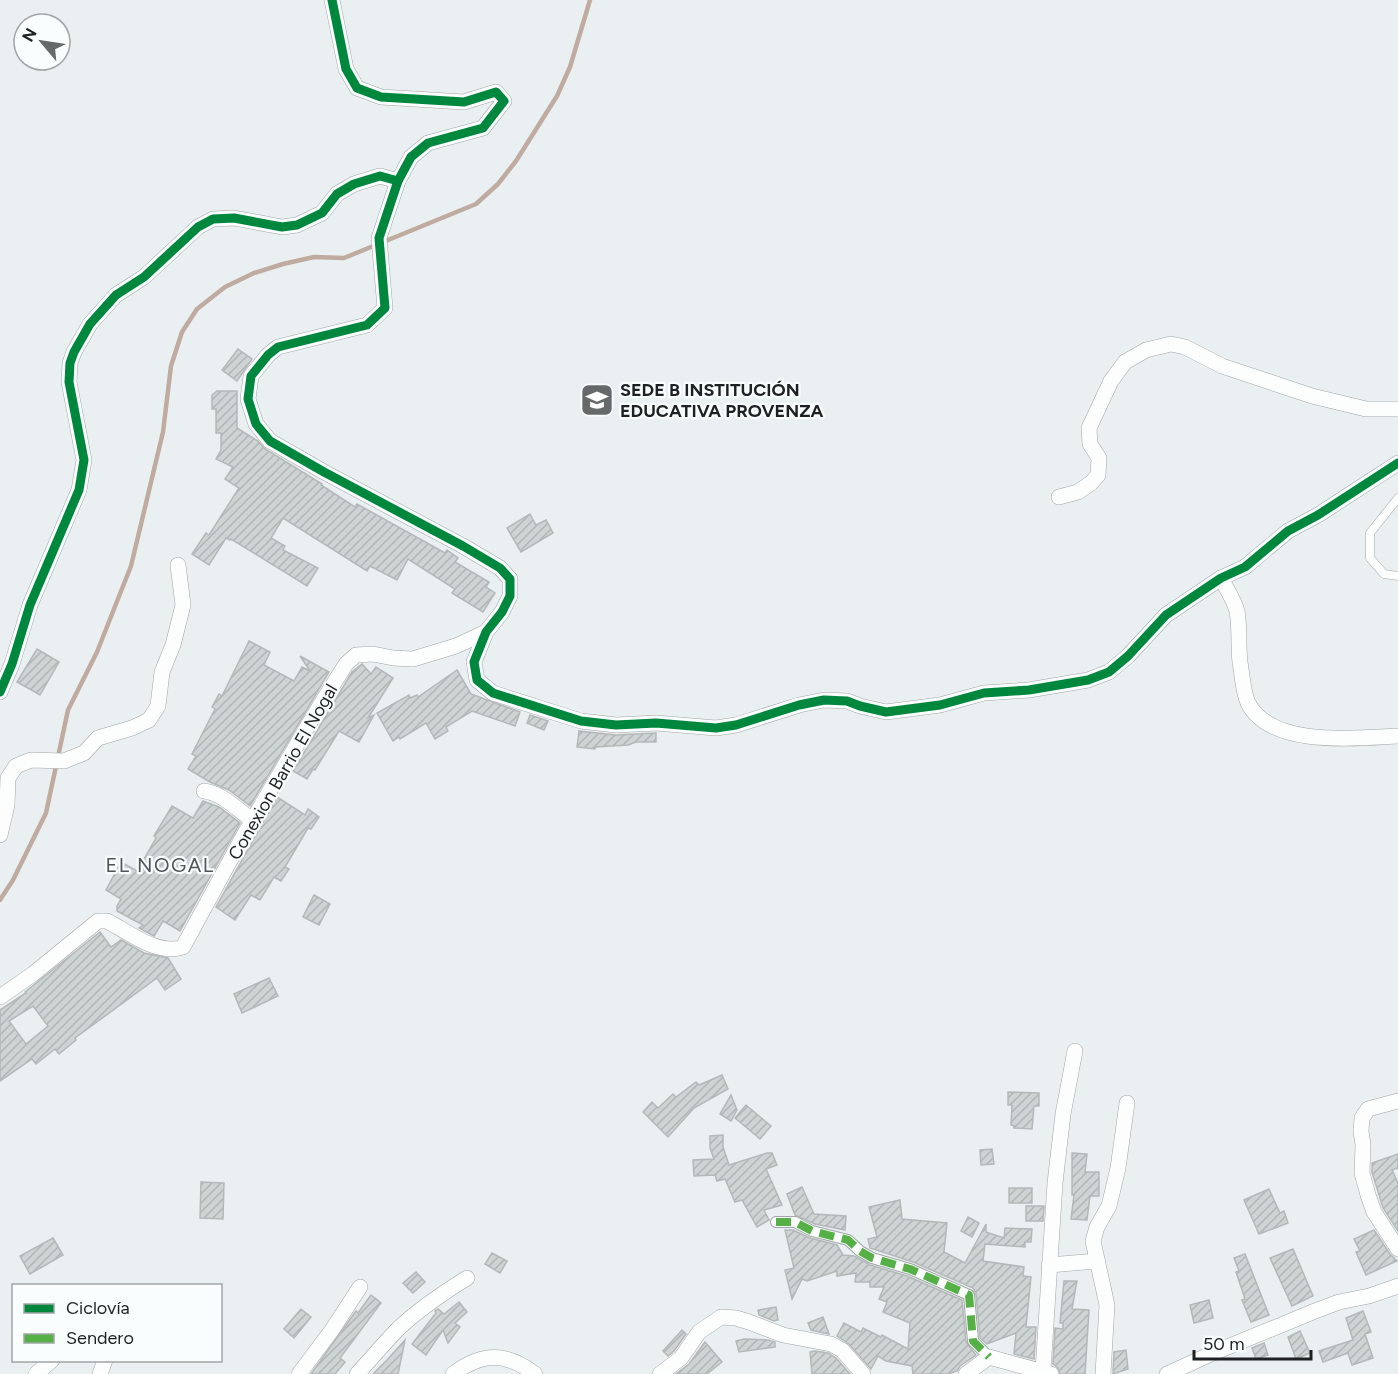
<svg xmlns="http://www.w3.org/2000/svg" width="1398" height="1374" viewBox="0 0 1398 1374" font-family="Figtree,sans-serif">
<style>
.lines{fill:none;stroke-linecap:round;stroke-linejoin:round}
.stream{stroke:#bfab9f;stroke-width:4.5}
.building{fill:url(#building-hatch);stroke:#b4b8b9;stroke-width:1.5;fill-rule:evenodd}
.service-casing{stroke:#a0a5a6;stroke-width:9}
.pedestrian-casing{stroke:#a0a5a6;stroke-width:12}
.minor-casing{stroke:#a0a5a6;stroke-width:16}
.service{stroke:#fcfdfd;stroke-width:8}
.pedestrian{stroke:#fcfdfd;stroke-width:10}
.minor{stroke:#fcfdfd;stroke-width:15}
.quiet{stroke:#55b145;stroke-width:8;stroke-dasharray:15 8;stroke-linecap:butt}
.cycleway-casing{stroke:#f9fdfe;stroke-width:13}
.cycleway{stroke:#00873e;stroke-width:9}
.labels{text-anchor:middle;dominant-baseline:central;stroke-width:4.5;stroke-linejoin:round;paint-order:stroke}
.poi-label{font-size:18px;font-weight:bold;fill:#1e2122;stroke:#f9fdfe;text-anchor:start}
.street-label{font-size:18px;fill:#1e2122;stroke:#f9fdfe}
.neighbourhood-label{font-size:20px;letter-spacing:1.5px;fill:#4e5658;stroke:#f9fdfe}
</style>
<defs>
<pattern id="building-hatch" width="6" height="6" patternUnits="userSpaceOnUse" patternTransform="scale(1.5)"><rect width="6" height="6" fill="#ced3d3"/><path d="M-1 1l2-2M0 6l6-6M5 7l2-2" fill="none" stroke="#b0b5b5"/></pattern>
</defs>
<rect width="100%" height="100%" fill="#eaf0f1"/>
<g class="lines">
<path class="stream" d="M0,900L13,880L46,813L68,710L97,652L131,566L163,432L171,366L182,332L197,309L225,287L254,273L283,264L314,257L344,258L476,204L498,184L516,161L557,96L570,67L590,0"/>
</g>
<g class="building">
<path d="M238,349L252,359L237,381L222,370Z"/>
<path d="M217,391H237V428L258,441L265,449L322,484L321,485L355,507L357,504L445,553L447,550L458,558L455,562L489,582L486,587L495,593L483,612L452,593L455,589L408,559L397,580L370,566L367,571L283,518L271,538L285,546L283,550L318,568L307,586L231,539L230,540L226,538L209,565L192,554L206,533L209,535L239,488L225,479L233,467L216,459L221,450V433H216V409H212V395Z"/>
<path d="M530,514L536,525L546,520L553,533L521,552L507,528Z"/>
<path d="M249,641L270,652L264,665L294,681L302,667L310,671L300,656L329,672L250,806L229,790L210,782L188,769L196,756L192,754L215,709L212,707L219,694L222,696Z"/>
<path d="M37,649L59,662L40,695L17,682Z"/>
<path d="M362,664L371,674L376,667L393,678L368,718L374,715L359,742L339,731L315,770L313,769L307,779L293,771L352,672Z"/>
<path d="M457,670L471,694L520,712L515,726L472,711L446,727L448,731L435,739L426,723L400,739L399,737L393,741L377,713L409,695L410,698L417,695L418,697Z"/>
<path d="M530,715L548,721L544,730L527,723Z"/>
<path d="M579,731L616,735L656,733V742H636L628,745L595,747V749L577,747Z"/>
<path d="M277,797L305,815L308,809L319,817L311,829L308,828L285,867L289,869L281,881L274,877L260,900L251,895L235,920L216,907Z"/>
<path d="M203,801L219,807L240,823L180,931L163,921L154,936L139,928L143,925L117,911V906L121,899L106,890L121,862L137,871L156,838L154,836L172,806L193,818Z"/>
<path d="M314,895L330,904L319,925L303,917Z"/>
<path d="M100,932L111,947L121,940L144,953L168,958L181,979L165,990L157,978L75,1038L76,1040L59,1054L55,1049L36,1064L32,1059L0,1081V1010L26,993L25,992ZM33,1006L48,1026L26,1044L9,1021Z"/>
<path d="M269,978L278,996L242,1013L234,994Z"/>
<path d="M722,1075L728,1089L694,1108L668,1137L643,1112L652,1102L658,1108L673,1094L676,1097L696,1082L699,1085Z"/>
<path d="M1008,1092L1039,1093V1106H1034L1032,1129L1014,1128V1126L1011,1125L1012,1105H1008Z"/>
<path d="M731,1095L737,1110L731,1121L720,1114Z"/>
<path d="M746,1105L771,1126L760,1139L735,1118Z"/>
<path d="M723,1135V1147L729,1165L767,1153H772L777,1165L766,1169L782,1205L764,1210L769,1220L757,1227L742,1200L735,1202L725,1179L717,1181L715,1175L694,1176L693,1160L714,1159L710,1148V1136Z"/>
<path d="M992,1149L994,1164L981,1165L980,1150Z"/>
<path d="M1072,1153L1087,1154L1085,1172H1099V1196H1090L1087,1220L1071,1219L1074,1195H1072Z"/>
<path d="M1398,1154V1168L1392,1170L1398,1183V1231L1383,1208L1372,1172V1163Z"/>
<path d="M201,1182L224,1183L223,1219L200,1218Z"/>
<path d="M802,1187L814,1214L846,1216L845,1230L815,1224L795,1215L787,1194Z"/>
<rect x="1009" y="1188" width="23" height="15"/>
<path d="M1269,1189L1280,1213L1284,1211L1288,1223L1259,1234L1244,1200Z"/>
<path d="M900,1200L902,1219L947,1223L944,1252L965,1263L986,1224V1232L1004,1238L1005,1228L1032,1229L1031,1242H1025V1247L985,1244L983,1261L1024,1267L1023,1276L1031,1277L1026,1327H1036L1034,1359L1014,1354L1016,1333L987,1344L980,1338L976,1294L973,1288L913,1262L870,1248L868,1239L877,1237L869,1207Z"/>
<path d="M1026,1206H1044L1043,1221H1026Z"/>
<path d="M968,1217L979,1223L972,1237L961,1231Z"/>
<path d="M785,1230H793L810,1238L837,1245L843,1255L854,1256L870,1265L907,1276L962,1300L966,1342L976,1355L960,1366L957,1371L948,1374H913L912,1366L886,1361L878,1356L871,1369L849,1344L837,1336L844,1323L861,1332L863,1328L881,1337L882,1335L908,1349L910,1323L883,1312L887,1302L879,1299L884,1287H870V1282H855L856,1273L837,1276V1271L807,1281L802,1279L792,1299L785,1270L794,1268Z"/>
<path d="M1374,1230L1390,1254L1397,1261L1366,1275L1356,1252L1360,1251L1354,1239Z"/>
<path d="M53,1238L63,1255L30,1274L20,1256Z"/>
<path d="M1293,1249L1313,1296L1292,1306L1270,1258Z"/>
<path d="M492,1253L507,1261L500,1273L485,1264Z"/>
<path d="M1245,1254L1269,1315L1251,1322L1242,1300L1245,1299L1236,1272L1239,1271L1234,1258Z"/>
<path d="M416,1272L425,1282L413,1293L403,1283Z"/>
<path d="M1064,1281H1077L1072,1309L1089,1310L1085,1374H1060L1058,1368L1053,1364L1055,1328L1063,1329V1323H1060Z"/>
<path d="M371,1295L381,1303L340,1358L345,1362L335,1374H311L356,1311L358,1313Z"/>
<path d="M1209,1300L1213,1318L1194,1323L1190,1305Z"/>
<path d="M459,1302L467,1312L455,1323L460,1327L448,1343L443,1330L426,1355L412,1344L436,1313L435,1311L438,1309L444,1314Z"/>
<path d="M776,1307L778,1320L774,1321L759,1315L758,1310Z"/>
<path d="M301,1309L311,1317L294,1338L284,1329Z"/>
<path d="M1363,1311L1371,1332L1365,1334L1373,1358L1352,1365L1348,1353L1323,1362L1319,1351L1353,1340L1346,1318Z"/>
<path d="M823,1317L829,1334L811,1330L808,1323Z"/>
<path d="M682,1330L686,1334L674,1351L668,1356L663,1351Z"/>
<path d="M1300,1331L1310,1353L1296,1359L1288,1337Z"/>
<path d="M744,1339L768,1340L775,1342V1347L739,1352L736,1341Z"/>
<path d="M405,1340L398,1374H373L387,1360Z"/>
<path d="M705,1342L722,1362L707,1374H676L689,1364Z"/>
<path d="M1264,1343L1268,1355L1256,1359L1252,1348Z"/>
<path d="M1126,1350L1128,1369L1113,1374L1114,1352Z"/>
<path d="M815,1351L828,1353L836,1358L850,1374H812L810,1352Z"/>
</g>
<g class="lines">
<g class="service-casing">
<path id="service" d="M1398,498L1370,533V558L1384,574L1398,576"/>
</g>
<g class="pedestrian-casing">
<path id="pedestrian" d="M776,1222H795L812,1231L848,1240L860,1251L872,1258L910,1269L969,1295L973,1341L989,1357"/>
</g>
<g class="minor-casing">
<g id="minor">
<path d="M332,0L346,69L357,88L381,97L464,102L496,92L504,101L483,128L428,143L411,157L398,181L379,238L385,308L367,325L278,347L268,355L251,376L248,399L256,424L270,441L324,472L463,546L500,568L510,579V596L502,612L486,632L474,662L477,680L493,693L581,721L616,725L656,723L716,728L736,725L799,705L824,700L847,701L860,706L886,712L940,705L984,693L1029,690L1088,680L1109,672L1128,656L1166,615L1221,578L1245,567L1288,531L1318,515L1398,463"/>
<path d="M1059,497L1078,492L1091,483L1098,475L1099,458L1090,444L1089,428L1111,381L1125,362L1146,350L1171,344L1185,347L1222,366L1312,396L1366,409H1398"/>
<path d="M1221,578C1226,588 1234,600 1237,611C1240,627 1238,645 1240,662C1242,674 1243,692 1248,703C1271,748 1356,738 1398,736"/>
<path d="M0,692L12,664L30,605L79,490L84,460L69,382L70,363L74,352L90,324L116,295L144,277L198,227L213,219L234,218L282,227L297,225L322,213L337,194L354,184L380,176L398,181"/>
<path d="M204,791C223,793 238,811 254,821"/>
<path d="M0,835L7,805L8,778L16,766L31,760L64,761L84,753L98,738L132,728L149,720L158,706L162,672L173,645L183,605L178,565"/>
<path d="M0,997L33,974L98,921H107C129,932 157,956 183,947L245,833L319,707L346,664L356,655L373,654L393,658L413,659L456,646L486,632"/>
<path d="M1398,1101L1368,1109L1362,1118L1361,1131L1363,1145L1362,1173L1368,1195L1374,1212L1398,1249"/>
<path d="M1049,1265L1097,1261"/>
<path d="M1043,1371L1055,1183L1063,1114L1075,1051"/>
<path d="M36,1374L52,1360"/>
<path d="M100,1374L105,1360"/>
<path d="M299,1374L332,1330L360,1287"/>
<path d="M357,1374C371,1359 384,1343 399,1328C419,1309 443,1293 467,1278"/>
<path d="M453,1374C482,1352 506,1352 535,1374"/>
<path d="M660,1374L681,1358L699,1332L721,1317L736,1318L749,1322L783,1335L831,1344L842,1350L863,1374"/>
<path d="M966,1374L989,1357L1051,1374"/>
<path d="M1103,1374L1107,1305L1093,1241L1097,1227L1109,1206L1118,1168L1127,1103"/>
<path d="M1167,1374L1213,1353L1315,1311L1339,1302L1369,1296L1398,1286"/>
</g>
</g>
<use href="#service" class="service"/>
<use href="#pedestrian" class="pedestrian"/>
<use href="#minor" class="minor"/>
<path class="quiet" d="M776,1222H795L812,1231L848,1240L860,1251L872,1258L910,1269L969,1295L973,1341L989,1357"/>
<g class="cycleway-casing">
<g id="cycleway">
<path d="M332,0L346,69L357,88L381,97L464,102L496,92L504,101L483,128L428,143L411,157L398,181L379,238L385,308L367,325L278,347L268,355L251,376L248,399L256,424L270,441L324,472L463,546L500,568L510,579V596L502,612L486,632L474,662L477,680L493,693L581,721L616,725L656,723L716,728L736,725L799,705L824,700L847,701L860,706L886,712L940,705L984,693L1029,690L1088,680L1109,672L1128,656L1166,615L1221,578L1245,567L1288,531L1318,515L1398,463"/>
<path d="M0,692L12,664L30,605L79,490L84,460L69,382L70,363L74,352L90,324L116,295L144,277L198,227L213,219L234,218L282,227L297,225L322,213L337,194L354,184L380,176L398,181"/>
</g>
</g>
<use href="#cycleway" class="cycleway"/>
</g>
<defs>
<g id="school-square" transform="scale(1.725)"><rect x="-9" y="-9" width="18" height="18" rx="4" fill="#65696a" stroke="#f9fdfe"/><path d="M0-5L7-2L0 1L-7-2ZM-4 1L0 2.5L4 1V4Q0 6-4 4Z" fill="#fff"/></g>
</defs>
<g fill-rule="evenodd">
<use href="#school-square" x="597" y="400"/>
</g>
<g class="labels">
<g class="poi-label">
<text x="620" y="390">SEDE B INSTITUCIÓN<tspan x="620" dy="21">EDUCATIVA PROVENZA</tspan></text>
</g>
<g class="street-label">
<text transform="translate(283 772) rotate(-60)">Conexion Barrio El Nogal</text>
</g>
<g class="neighbourhood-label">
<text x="160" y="865">EL NOGAL</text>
</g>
</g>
<rect x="12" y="1284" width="210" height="78" fill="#f9fdfe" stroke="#a1a5a6" stroke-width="1.5"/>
<rect x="24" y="1304" width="30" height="9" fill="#00873e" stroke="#a1a5a6" stroke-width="1.5"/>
<text x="66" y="1314" font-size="18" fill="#1e2122">Ciclovía</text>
<rect x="24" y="1334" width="30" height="9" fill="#55b145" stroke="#a1a5a6" stroke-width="1.5"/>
<text x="66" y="1344" font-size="18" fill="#1e2122">Sendero</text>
<g transform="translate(42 42) rotate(299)"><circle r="28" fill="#f9fdfe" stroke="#a1a5a6" stroke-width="1.5"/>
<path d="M0-4.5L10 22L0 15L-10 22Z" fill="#65696a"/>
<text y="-9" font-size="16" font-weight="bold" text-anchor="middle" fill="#1e2122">N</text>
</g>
<path d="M1194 1350v9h117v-9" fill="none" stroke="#1e2122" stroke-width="3"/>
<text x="1203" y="1350" font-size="18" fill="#1e2122" stroke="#f9fdfe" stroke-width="4.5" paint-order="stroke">50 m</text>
</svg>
